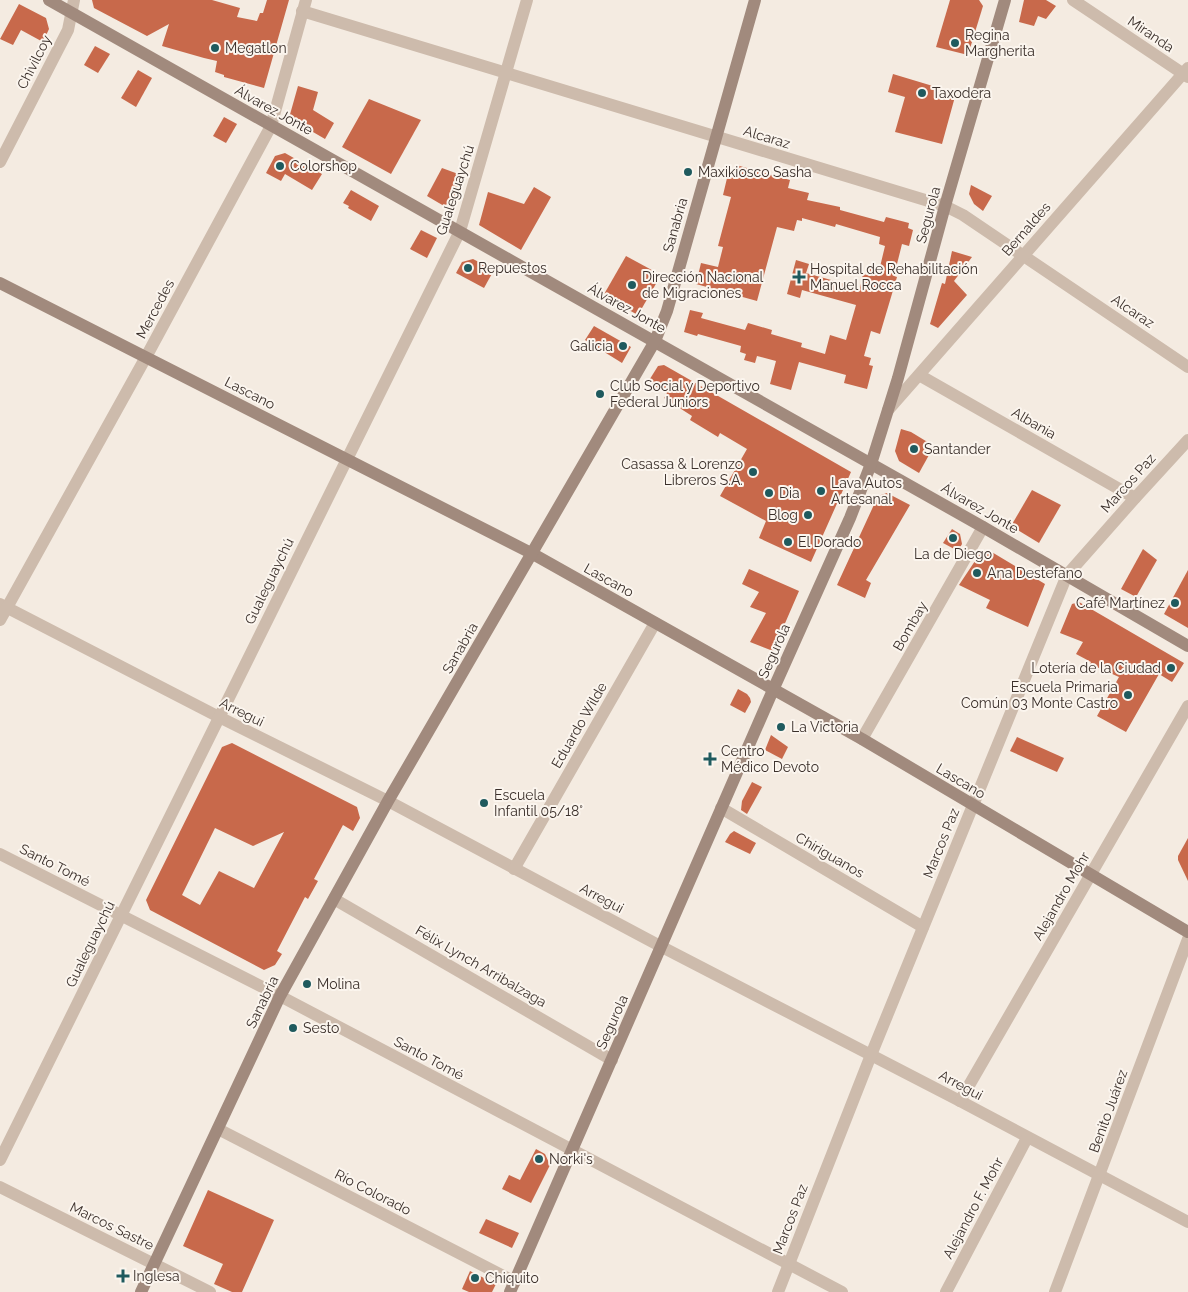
<svg xmlns="http://www.w3.org/2000/svg" width="1188" height="1292" viewBox="0 0 1188 1292" font-family="Raleway,sans-serif">
<style>
.building{fill:#c8694b;fill-rule:evenodd}
.lines{fill:none;stroke-linecap:round;stroke-linejoin:round}
.street{stroke:#cdbbac;stroke-width:12}
.secondary{stroke:#a18a7d;stroke-width:12}
.poi-dot{fill:#1f5a5e;stroke:#fbf5ee;stroke-width:2}
.labels{text-anchor:middle;dominant-baseline:central;stroke-width:4;stroke-linejoin:round;paint-order:stroke}
.street-label{font-size:14px;fill:#3b302b;stroke:#fbf5ee}
.poi-label{font-size:14px;fill:#3b302b;stroke:#fbf5ee;text-anchor:start}
</style>
<rect width="100%" height="100%" fill="#f4ebe1"/>
<g class="building">
<path d="M92,0H212L240,8L237,17L257,21L260,13H263L267,0H289L264,88L224,77V75L215,72L217,61L204,58L162,46L169,24L147,36L94,8Z"/>
<path d="M950,0H979L983,6L968,55L936,47Z"/>
<path d="M1024,0H1046L1056,6L1046,19L1038,16L1034,26L1019,22Z"/>
<path d="M19,4L46,18L49,29L43,42L21,30L13,45L0,39Z"/>
<path d="M95,46L110,54L98,73L84,65Z"/>
<path d="M138,70L152,78L136,107L121,98Z"/>
<path d="M893,74L956,93L942,144L895,132L905,97L888,92Z"/>
<path d="M298,86L318,92L313,110L334,123L325,139L289,118Z"/>
<path d="M369,99L421,120L391,174L342,147Z"/>
<path d="M224,117L237,124L226,143L213,136Z"/>
<path d="M285,153L322,174L312,190L285,174L281,181L266,173L275,156Z"/>
<path d="M736,165L790,180L788,188L809,193L807,200L840,207V210L884,222L886,217L909,223L908,228L913,230L909,246L902,244L894,276L897,277L880,334L871,331L864,356L871,358L869,365L873,366L867,389L844,383L846,375L799,362L791,390L770,384L776,361L757,356L755,363L744,360L746,354L740,352L741,346L698,334L697,336L684,332L690,310L703,313L701,318L745,330L748,323L772,330L771,334L802,343L801,347L825,354L830,335L846,340L856,305L802,290L800,298L787,294L796,260L809,264L806,273L860,288L863,274L867,275L869,268L879,271L885,246L879,244L880,237L836,224L835,227L802,218V221L797,220L794,231L777,227L757,301L696,284L701,263L718,267L723,247L718,246L731,197L723,195L728,174L733,176Z"/>
<path d="M442,168L461,175L453,200L444,206L427,196Z"/>
<path d="M971,185L992,196L983,211L974,204L969,194Z"/>
<path d="M534,187L551,197L521,250L479,225L488,192L524,204Z"/>
<path d="M351,190L379,206L371,221L348,208L349,206L343,203Z"/>
<path d="M421,230L437,238L427,258L410,249Z"/>
<path d="M952,251L972,257L954,281L967,295L938,328L930,324L942,283L945,284Z"/>
<path d="M626,256L661,275L638,315L603,296Z"/>
<path d="M473,259L494,270L484,288L456,273L462,262Z"/>
<path d="M594,326L631,347L622,363L585,340Z"/>
<path d="M664,365L851,472L811,562L759,538L766,521L720,496L747,449L720,433L718,437L690,420L692,416L664,398L667,393L648,382L658,366Z"/>
<path d="M901,429L911,432L934,446L919,473L899,461L895,451Z"/>
<path d="M1032,490L1061,505L1039,543L1011,526Z"/>
<path d="M887,493L910,505L866,580L871,583L865,598L837,585L878,496Z"/>
<path d="M952,529L960,534L962,544L958,551L943,543Z"/>
<path d="M1143,549L1157,560L1136,597L1121,589Z"/>
<path d="M990,551L1045,584L1028,627L986,608L990,600L959,585L979,555Z"/>
<path d="M749,569L799,591L773,651L750,642L766,613L750,607L759,592L742,584Z"/>
<path d="M1188,570V628L1164,614Z"/>
<path d="M1079,602L1184,663L1172,682L1159,674L1126,732L1097,716L1119,677L1090,664L1091,662L1076,654L1083,642L1060,633L1072,604Z"/>
<path d="M738,689L747,694L750,698L751,702L745,713L730,705Z"/>
<path d="M771,735L788,747L782,759L765,750Z"/>
<path d="M1017,737L1064,758L1057,772L1010,751Z"/>
<path d="M232,743L357,807L360,818L353,831L343,825L314,879L318,881L308,899L305,897L277,951L282,954L275,965L264,970L150,910L146,900L222,747ZM215,828L253,846L284,832L254,888L219,871L200,905L182,895Z"/>
<path d="M752,782L762,787L747,814L741,810L742,801Z"/>
<path d="M734,831L756,843L750,854L725,842L730,834Z"/>
<path d="M1188,838V881L1178,860V856Z"/>
<path d="M536,1149L545,1154L550,1165L531,1203L502,1189L509,1175L520,1180Z"/>
<path d="M208,1190L274,1220L242,1292H232L214,1284L223,1264L183,1246Z"/>
<path d="M486,1219L519,1233L512,1248L479,1233Z"/>
<path d="M470,1271L496,1284L492,1292H469L462,1289Z"/>
</g>
<g class="lines">
<g class="street">
<path d="M1073,0L1188,77"/>
<path d="M302,11L945,206L963,215L1188,367"/>
<path d="M0,162L68,30L74,0"/>
<path d="M919,375L1135,498"/>
<path d="M888,410L1188,68"/>
<path d="M0,604L219,717L388,801L662,947L960,1101L1188,1222"/>
<path d="M0,620L146,357L271,126L306,0"/>
<path d="M862,739L983,527"/>
<path d="M721,808L923,927"/>
<path d="M0,854L280,996L842,1292"/>
<path d="M514,869L655,623"/>
<path d="M334,899L612,1060"/>
<path d="M960,1101L1188,706"/>
<path d="M218,1129L515,1282"/>
<path d="M0,1160L460,231L527,0"/>
<path d="M0,1187L210,1292"/>
<path d="M778,1292L871,1055L1067,575L1135,498L1188,440"/>
<path d="M946,1292L1027,1138"/>
<path d="M1055,1292L1188,939"/>
</g>
<g class="secondary">
<path d="M49,0L983,527L1188,646"/>
<path d="M0,283L533,554L862,739L1188,932"/>
<path d="M141,1292L280,996L388,801L655,341L667,311L755,0"/>
<path d="M510,1292L773,690L850,518L871,464L898,378L945,206L1005,0"/>
</g>
</g>
<g class="poi-dot">
<circle cx="955" cy="43" r="5"/>
<circle cx="215" cy="48" r="5"/>
<circle cx="922" cy="93" r="5"/>
<circle cx="280" cy="166" r="5"/>
<circle cx="688" cy="172" r="5"/>
<circle cx="468" cy="268" r="5"/>
<path d="M796.5 269.5h5v5h5v5h-5v5h-5v-5h-5v-5h5z"/>
<circle cx="632" cy="285" r="5"/>
<circle cx="623" cy="346" r="5"/>
<circle cx="600" cy="394" r="5"/>
<circle cx="914" cy="449" r="5"/>
<circle cx="753" cy="472" r="5"/>
<circle cx="821" cy="491" r="5"/>
<circle cx="769" cy="493" r="5"/>
<circle cx="808" cy="515" r="5"/>
<circle cx="953" cy="538" r="5"/>
<circle cx="788" cy="542" r="5"/>
<circle cx="977" cy="573" r="5"/>
<circle cx="1175" cy="603" r="5"/>
<circle cx="1171" cy="668" r="5"/>
<circle cx="1128" cy="695" r="5"/>
<circle cx="781" cy="727" r="5"/>
<path d="M707.5 751.5h5v5h5v5h-5v5h-5v-5h-5v-5h5z"/>
<circle cx="484" cy="803" r="5"/>
<circle cx="307" cy="984" r="5"/>
<circle cx="293" cy="1028" r="5"/>
<circle cx="539" cy="1159" r="5"/>
<path d="M120.5 1268.5h5v5h5v5h-5v5h-5v-5h-5v-5h5z"/>
<circle cx="475" cy="1278" r="5"/>
</g>
<g class="labels">
<g class="street-label">
<text transform="translate(1151 34) rotate(34)">Miranda</text>
<text transform="translate(34 62) rotate(-63)">Chivilcoy</text>
<text transform="translate(274 110) rotate(29)">Álvarez Jonte</text>
<text transform="translate(767 137) rotate(17)">Alcaraz</text>
<text transform="translate(455 190) rotate(-72)">Gualeguaychú</text>
<text transform="translate(928 215) rotate(-75)">Segurola</text>
<text transform="translate(675 225) rotate(-74)">Sanabria</text>
<text transform="translate(1026 229) rotate(-49)">Bernaldes</text>
<text transform="translate(627 308) rotate(29)">Álvarez Jonte</text>
<text transform="translate(155 309) rotate(-62)">Mercedes</text>
<text transform="translate(1133 311) rotate(34)">Alcaraz</text>
<text transform="translate(250 393) rotate(27)">Lascano</text>
<text transform="translate(1034 423) rotate(30)">Albania</text>
<text transform="translate(1128 483) rotate(-48)">Marcos Paz</text>
<text transform="translate(980 508) rotate(30)">Álvarez Jonte</text>
<text transform="translate(609 580) rotate(29)">Lascano</text>
<text transform="translate(269 581) rotate(-64)">Gualeguaychú</text>
<text transform="translate(910 626) rotate(-60)">Bombay</text>
<text transform="translate(460 648) rotate(-60)">Sanabria</text>
<text transform="translate(774 651) rotate(-66)">Segurola</text>
<text transform="translate(242 712) rotate(26)">Arregui</text>
<text transform="translate(579 725) rotate(-60)">Eduardo Wilde</text>
<text transform="translate(961 781) rotate(31)">Lascano</text>
<text transform="translate(941 843) rotate(-68)">Marcos Paz</text>
<text transform="translate(830 855) rotate(30)">Chiriguanos</text>
<text transform="translate(55 865) rotate(27)">Santo Tomé</text>
<text transform="translate(1061 896) rotate(-60)">Alejandro Mohr</text>
<text transform="translate(602 898) rotate(28)">Arregui</text>
<text transform="translate(90 944) rotate(-64)">Gualeguaychú</text>
<text transform="translate(481 966) rotate(30)">Félix Lynch Arribalzaga</text>
<text transform="translate(262 1002) rotate(-64)">Sanabria</text>
<text transform="translate(612 1022) rotate(-66)">Segurola</text>
<text transform="translate(429 1058) rotate(28)">Santo Tomé</text>
<text transform="translate(961 1085) rotate(28)">Arregui</text>
<text transform="translate(1108 1111) rotate(-70)">Benito Juárez</text>
<text transform="translate(373 1192) rotate(27)">Río Colorado</text>
<text transform="translate(973 1208) rotate(-62)">Alejandro F. Mohr</text>
<text transform="translate(790 1219) rotate(-69)">Marcos Paz</text>
<text transform="translate(112 1226) rotate(26)">Marcos Sastre</text>
</g>
<g class="poi-label">
<text x="965" y="35">Regina<tspan x="965" dy="16">Margherita</tspan></text>
<text x="225" y="48">Megatlon</text>
<text x="932" y="93">Taxodera</text>
<text x="290" y="166">Colorshop</text>
<text x="698" y="172">Maxikiosco Sasha</text>
<text x="478" y="268">Repuestos</text>
<text x="810" y="269">Hospital de Rehabilitación<tspan x="810" dy="16">Manuel Rocca</tspan></text>
<text x="642" y="277">Dirección Nacional<tspan x="642" dy="16">de Migraciones</tspan></text>
<text x="613" y="346" text-anchor="end">Galicia</text>
<text x="610" y="386">Club Social y Deportivo<tspan x="610" dy="16">Federal Juniors</tspan></text>
<text x="924" y="449">Santander</text>
<text x="743" y="464" text-anchor="end">Casassa &amp; Lorenzo<tspan x="743" dy="16">Libreros S.A.</tspan></text>
<text x="831" y="483">Lava Autos<tspan x="831" dy="16">Artesanal</tspan></text>
<text x="779" y="493">Dia</text>
<text x="798" y="515" text-anchor="end">Blog</text>
<text x="798" y="542">El Dorado</text>
<text x="953" y="554" text-anchor="middle">La de Diego</text>
<text x="987" y="573">Ana Destefano</text>
<text x="1165" y="603" text-anchor="end">Café Martínez</text>
<text x="1161" y="668" text-anchor="end">Lotería de la Ciudad</text>
<text x="1118" y="687" text-anchor="end">Escuela Primaria<tspan x="1118" dy="16">Común 03 Monte Castro</tspan></text>
<text x="791" y="727">La Victoria</text>
<text x="721" y="751">Centro<tspan x="721" dy="16">Médico Devoto</tspan></text>
<text x="494" y="795">Escuela<tspan x="494" dy="16">Infantil 05/18°</tspan></text>
<text x="317" y="984">Molina</text>
<text x="303" y="1028">Sesto</text>
<text x="549" y="1159">Norki's</text>
<text x="133" y="1276">Inglesa</text>
<text x="485" y="1278">Chiquito</text>
</g>
</g>
</svg>
